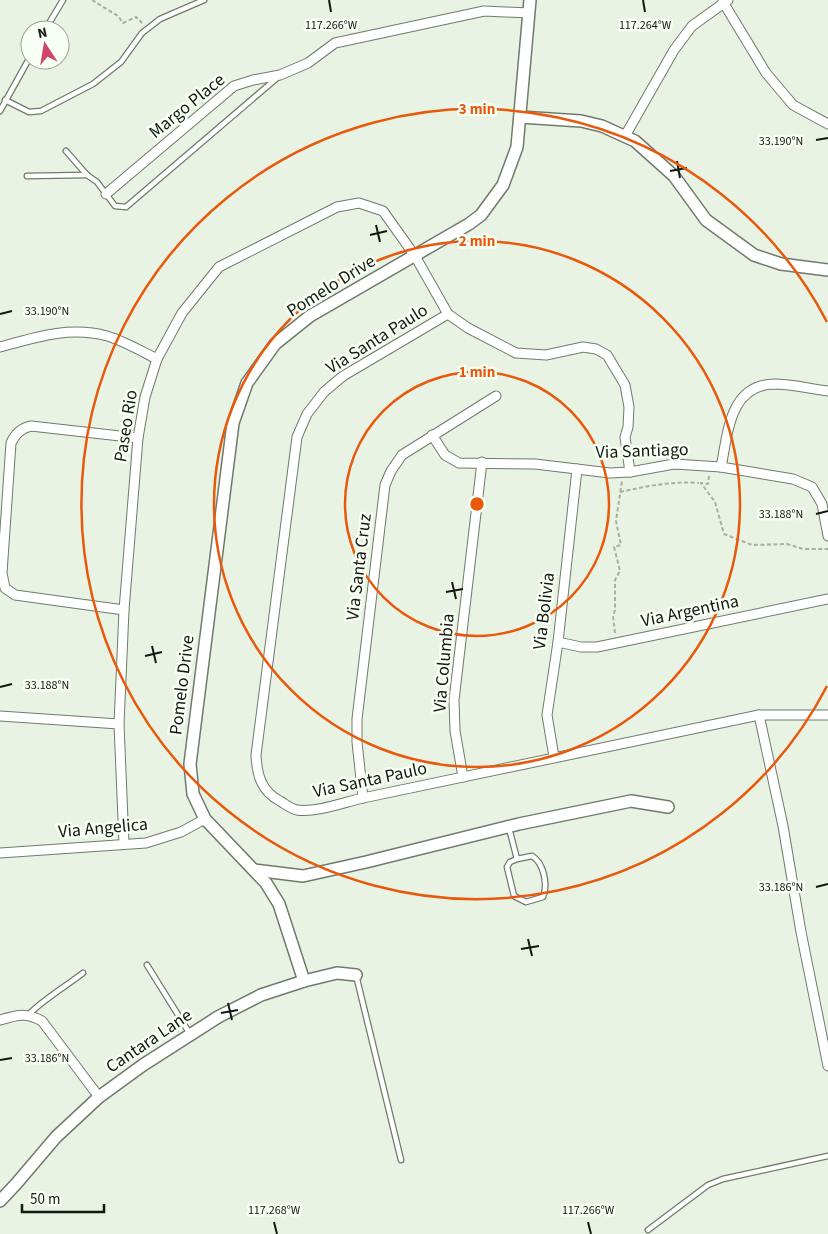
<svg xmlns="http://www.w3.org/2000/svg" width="828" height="1234" viewBox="0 0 828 1234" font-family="'Source Sans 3',sans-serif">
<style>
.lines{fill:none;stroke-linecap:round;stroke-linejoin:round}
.service-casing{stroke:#707a6c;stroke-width:7}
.minor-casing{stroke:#707a6c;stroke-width:11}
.tertiary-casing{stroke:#707a6c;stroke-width:14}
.path{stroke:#a6afa2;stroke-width:2;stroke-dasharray:4 2.5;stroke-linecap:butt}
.service{stroke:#fff;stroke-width:4.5}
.minor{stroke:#fff;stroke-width:9}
.tertiary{stroke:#fff;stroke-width:11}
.ticks{fill:none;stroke:#141712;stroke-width:2}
.ring{fill:none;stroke:#e8590c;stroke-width:2.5}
.labels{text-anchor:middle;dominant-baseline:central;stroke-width:5;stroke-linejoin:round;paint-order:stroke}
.street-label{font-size:18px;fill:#141712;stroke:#f8fff5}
.ticks-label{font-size:12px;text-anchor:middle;fill:#141712;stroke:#f8fff5;stroke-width:5;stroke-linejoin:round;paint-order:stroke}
.centre{fill:#e8590c;stroke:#f8fff5;stroke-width:2.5}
.ring-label{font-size:15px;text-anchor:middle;font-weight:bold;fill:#e8590c;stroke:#f8fff5;stroke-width:5;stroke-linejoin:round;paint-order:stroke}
</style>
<rect width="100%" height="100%" fill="#e8f3e3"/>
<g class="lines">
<g class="service-casing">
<g id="service">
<path d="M45,30L63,0"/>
<path d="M5,100L29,112L41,111L93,84L121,62L142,33L160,19L204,0"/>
<path d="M0,111L30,57"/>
<path d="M66,151L87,175L97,182L115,206L126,207L277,78"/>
<path d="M27,176L87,175"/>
<path d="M509,828L517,859L532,856C544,863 548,885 543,897L526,902L514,896L507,867L510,862L517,859"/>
<path d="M147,965L190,1034"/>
<path d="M356,975L401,1160"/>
<path d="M28,1015C45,998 65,987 83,973"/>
<path d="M648,1230L708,1185L723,1179L828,1156"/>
</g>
</g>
<g class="minor-casing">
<g id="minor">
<path d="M723,2L766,73L793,105L828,124"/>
<path d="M625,136L674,50L692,26L728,0"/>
<path d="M106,194L234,86L253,80L280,75L308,63L335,43L484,11L529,13"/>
<path d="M448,314L343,376L324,392L307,414L297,437L256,755C257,775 261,791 280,801C285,804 291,809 297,810C316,813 345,802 363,798L759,715H828"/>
<path d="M0,347C36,337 70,326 107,336C124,341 141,351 157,359"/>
<path d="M432,435L445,455L459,463L535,464L610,473L630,472L674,464L721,467L793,479L812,487L822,504L828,536"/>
<path d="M721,467C728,434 729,385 774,384C792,384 811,389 828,391"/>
<path d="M124,610L15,595L5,588L2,573L11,443C15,434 21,428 31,426L138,438"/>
<path d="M558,642L581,647H597L828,599"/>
<path d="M759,715L783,826L801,932L828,1066"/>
<path d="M0,716L119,724"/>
<path d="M554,757L547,715L558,642L577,469"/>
<path d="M463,777L455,731L454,700L482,462"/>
<path d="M363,798L357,742V719L385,485L391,471L402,455L496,396"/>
<path d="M124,844L119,724L124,610L138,438L145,397L157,359L182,313L219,267L337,207L359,203L383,211L415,256L448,314L468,328L516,353L546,355L583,347L596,349L607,355L625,385L629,407L628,427L625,437L630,472"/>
<path d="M0,853L146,843L181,832L205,819"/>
<path d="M0,1020C17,1015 26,1012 42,1021L99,1097"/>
</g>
</g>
<g class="tertiary-casing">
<g id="tertiary">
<path d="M520,117L581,121L602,126L635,141L674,176L706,220L754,255L781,264L828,270"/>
<path d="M254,870L303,876L366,862L519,824L631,801L668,807"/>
<path d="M304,981L279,904L266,883L205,819L193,794L190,764L233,423L247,383L275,344L310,316L469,224L481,215L503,185L517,147L530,0"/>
<path d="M0,1201L16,1184L56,1137L99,1097L143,1065L218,1017L261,995L304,981L337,973L356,975"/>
</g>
</g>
<g class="path">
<path d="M92,0L118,16L123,23L136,17L142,23"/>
<path d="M709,476L708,484L701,483L715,502L724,534L752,545L787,544L803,549H828"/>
<path d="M620,492C647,486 672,481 699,483"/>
<path d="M615,633L613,616L615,610V580L620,571L614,547L621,545L616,521L622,481"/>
</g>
<use href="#service" class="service"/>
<use href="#minor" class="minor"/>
<use href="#tertiary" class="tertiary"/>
</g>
<path class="ticks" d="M329,0L331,12M643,0L645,12M816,140L828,138M677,161L680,178M670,171L687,168M376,225L380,242M370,235L387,231M0,314L12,311M816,514L828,511M452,582L456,599M446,592L463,589M152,646L156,663M145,656L162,652M0,687L12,684M816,887L828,884M528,939L532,956M521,949L539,946M228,1003L232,1020M221,1013L238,1010M0,1060L12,1058M274,1222L277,1234M588,1222L591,1234"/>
<g class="ring">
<circle cx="477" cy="504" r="132"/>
<circle cx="477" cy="504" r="263"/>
<path d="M827 686A395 395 0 1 1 827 322"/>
</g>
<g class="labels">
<g class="street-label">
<text transform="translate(187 106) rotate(-39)">Margo Place</text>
<text transform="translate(331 286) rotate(-32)">Pomelo Drive</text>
<text transform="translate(377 339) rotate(-32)">Via Santa Paulo</text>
<text transform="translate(126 426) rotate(-81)">Paseo Rio</text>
<text transform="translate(642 451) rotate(-2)">Via Santiago</text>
<text transform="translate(359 567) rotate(-83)">Via Santa Cruz</text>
<text transform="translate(544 611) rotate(-83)">Via Bolivia</text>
<text transform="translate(690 611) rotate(-12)">Via Argentina</text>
<text transform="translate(444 663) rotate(-85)">Via Columbia</text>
<text transform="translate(182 685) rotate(-83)">Pomelo Drive</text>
<text transform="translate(370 780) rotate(-12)">Via Santa Paulo</text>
<text transform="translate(103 828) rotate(-5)">Via Angelica</text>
<text transform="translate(149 1041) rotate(-34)">Cantara Lane</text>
</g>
</g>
<g class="ticks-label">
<text x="331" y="29">117.266°W</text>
<text x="645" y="29">117.264°W</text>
<text x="781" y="145">33.190°N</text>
<text x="47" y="315">33.190°N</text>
<text x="781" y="518">33.188°N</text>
<text x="47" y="689">33.188°N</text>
<text x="781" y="891">33.186°N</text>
<text x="47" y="1062">33.186°N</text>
<text x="274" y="1214">117.268°W</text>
<text x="588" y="1214">117.266°W</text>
</g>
<circle cx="477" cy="504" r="8" class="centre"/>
<g class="ring-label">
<text x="477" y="114">3 min</text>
<text x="477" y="246">2 min</text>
<text x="477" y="377">1 min</text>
</g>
<g transform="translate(45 45) rotate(348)"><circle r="24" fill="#f8fff5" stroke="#9da29a"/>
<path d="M0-4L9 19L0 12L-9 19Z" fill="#d3446d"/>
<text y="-8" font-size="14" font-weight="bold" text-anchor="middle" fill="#141712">N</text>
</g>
<path d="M22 1204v8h82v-8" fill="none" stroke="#141712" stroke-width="2.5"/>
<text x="30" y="1204" font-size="15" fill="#141712" stroke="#f8fff5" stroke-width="4" paint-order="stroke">50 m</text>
</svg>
